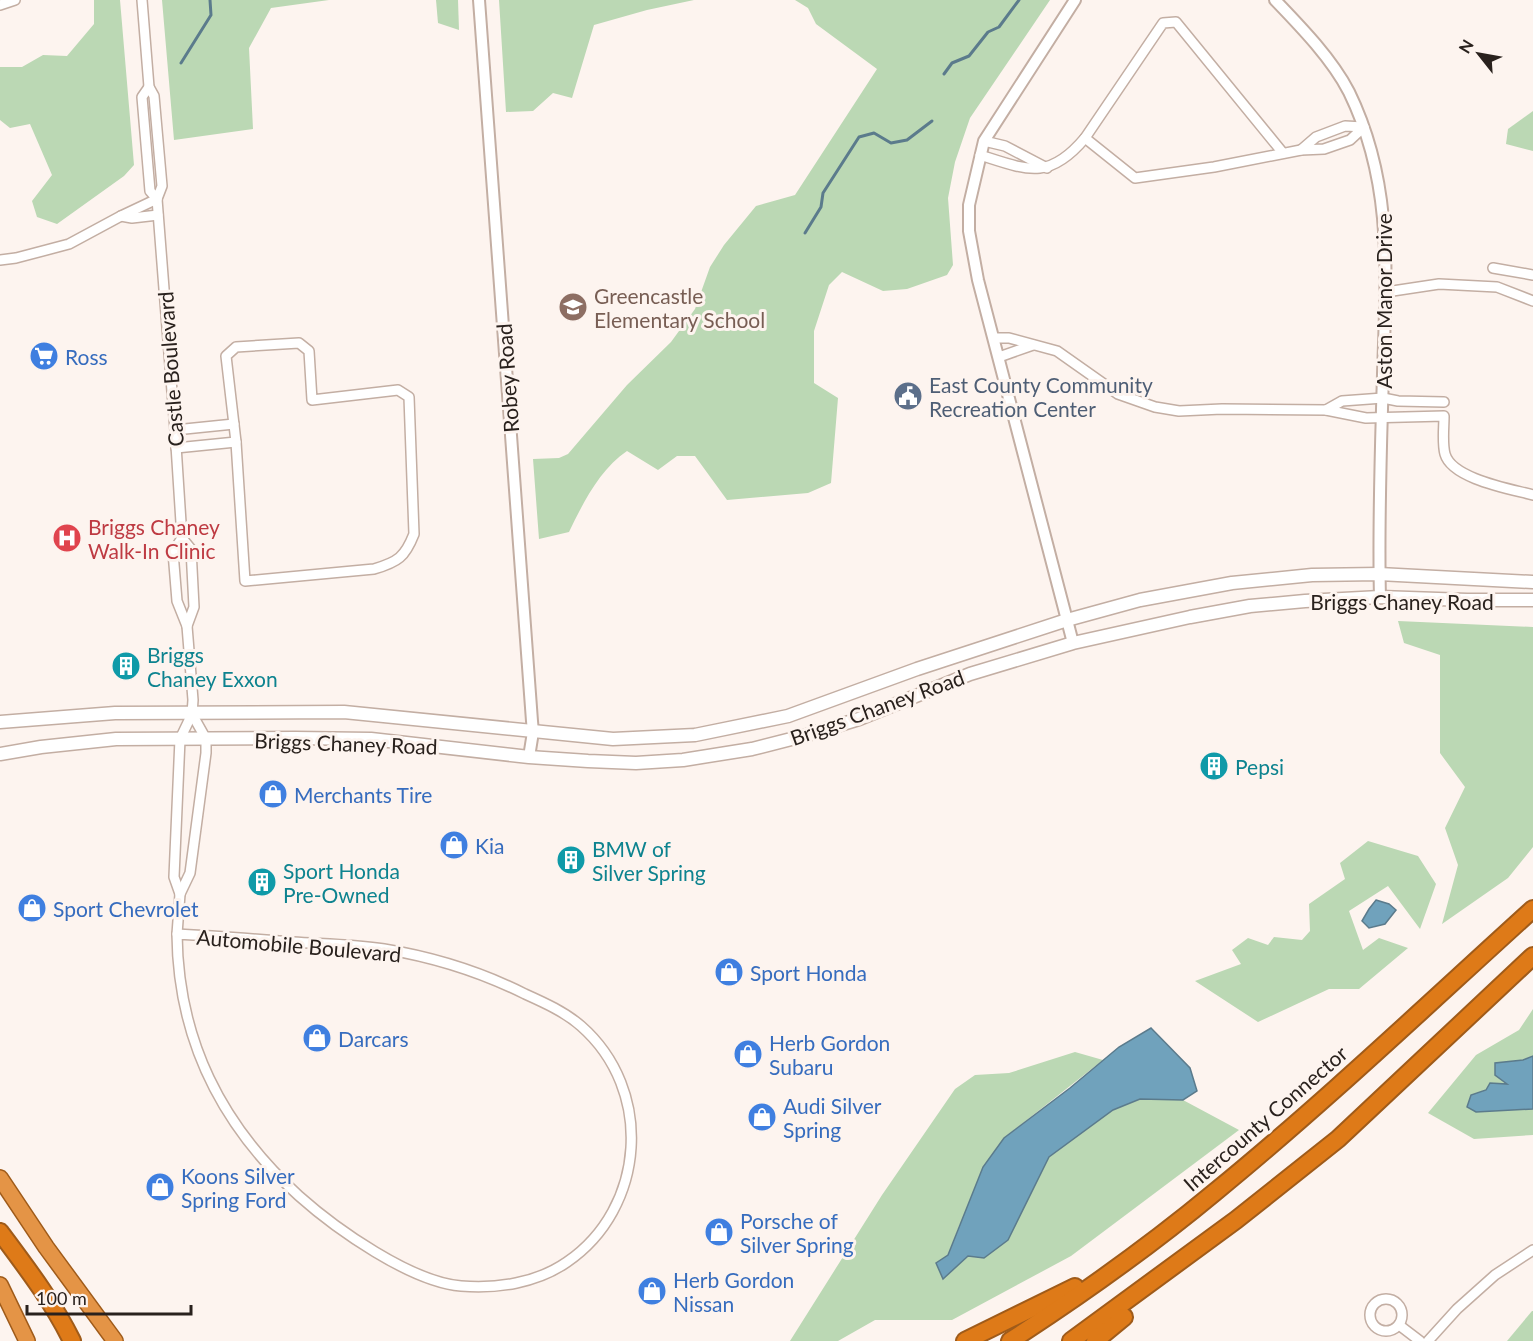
<svg xmlns="http://www.w3.org/2000/svg" width="1533" height="1341" viewBox="0 0 1533 1341" font-family="Lato,sans-serif">
<style>
.green{fill:#bbd8b4}
.water{fill:#70a2bc;stroke:#5b7b8c;stroke-width:1.5}
.lines{fill:none;stroke-linecap:round;stroke-linejoin:round}
.stream{stroke:#5b7b8c;stroke-width:3}
.minor-casing{stroke:#c3aea3;stroke-width:12}
.tertiary-casing{stroke:#c3aea3;stroke-width:14}
.secondary-casing{stroke:#c3aea3;stroke-width:15}
.trunk-casing{stroke:#9f5b1a;stroke-width:18}
.motorway-casing{stroke:#9f5b1a;stroke-width:20}
.minor{stroke:#fff;stroke-width:9}
.tertiary{stroke:#fff;stroke-width:10}
.secondary{stroke:#fff;stroke-width:12}
.trunk{stroke:#e49446;stroke-width:15}
.motorway{stroke:#de7a18;stroke-width:16}
.labels{text-anchor:middle;dominant-baseline:central;stroke-width:6;stroke-linejoin:round;paint-order:stroke}
.education-label{font-size:21px;fill:#785e54;stroke:#fdf4ef;text-anchor:start}
.street-label{font-size:21px;fill:#29211d;stroke:#fdf4ef}
.shop-label{font-size:21px;fill:#366cbe;stroke:#fdf4ef;text-anchor:start}
.service-label{font-size:21px;fill:#4e5e75;stroke:#fdf4ef;text-anchor:start}
.health-label{font-size:21px;fill:#be3a42;stroke:#fdf4ef;text-anchor:start}
.culture-label{font-size:21px;fill:#0d838f;stroke:#fdf4ef;text-anchor:start}
</style>
<rect width="100%" height="100%" fill="#fdf4ef"/>
<g class="green">
<path d="M94,0H120L134,165L124,176L57,224L37,217L32,201L52,175L30,124L10,128L0,120V67H22L43,55L67,56L94,24Z"/>
<path d="M162,0H329L271,8L249,48L253,129L174,140Z"/>
<path d="M436,0H458L459,30L438,23Z"/>
<path d="M499,0H694L647,10L594,25L572,98L553,93L533,111L506,112Z"/>
<path d="M795,0H1050L970,118L955,162L948,198L953,265L947,275L907,289L883,291L842,272L829,285L814,331V383L838,398L831,483L808,493L727,500L695,456H677L658,470L627,451C600,469 583,503 569,532L539,539L533,459L559,458L568,454L627,385L671,342L695,309L710,267L724,245L756,206L795,195L877,69L816,24L808,8Z"/>
<path d="M1533,111V151L1506,144L1508,129Z"/>
<path d="M1398,621L1533,627V847L1508,878L1442,924L1458,865L1445,828L1465,787L1440,753V655L1404,643Z"/>
<path d="M1368,841L1418,856L1436,884L1420,929L1388,886L1349,911L1363,950L1379,938L1408,948L1359,989H1329L1258,1022L1195,981L1241,964L1232,950L1248,938L1268,945L1274,937L1302,940L1310,931L1309,904L1345,879L1340,863Z"/>
<path d="M1533,1009V1056L1523,1060L1495,1064L1509,1084L1476,1112L1533,1109V1135L1474,1139L1428,1113L1476,1055L1519,1030Z"/>
<path d="M1075,1052L1103,1060L1004,1138L959,1226L948,1255L968,1256L1008,1240L1049,1157L1113,1110L1140,1099L1183,1100L1239,1130L1071,1256L952,1320H875L838,1341H790L882,1195L955,1089L975,1075L1009,1073Z"/>
<path d="M1532,1311H1533V1341H1507Z"/>
</g>
<g class="water">
<path d="M1376,900L1389,904L1396,910L1385,924L1369,928L1362,921L1369,909Z"/>
<path d="M1151,1028L1190,1068L1197,1091L1183,1100L1140,1099L1113,1110L1049,1157L1008,1240L984,1258L968,1256L943,1279L936,1263L948,1255L983,1167L1004,1138L1070,1088L1119,1047Z"/>
<path d="M1533,1056V1109L1476,1112L1467,1107L1471,1095L1486,1090L1490,1083L1507,1084L1495,1075V1063L1523,1060Z"/>
</g>
<g class="lines">
<g class="stream">
<path d="M181,63L211,15L210,0"/>
<path d="M944,74L952,63L969,56L988,32L999,27L1019,0"/>
<path d="M805,233L821,207L823,193L859,137L874,133L891,143L907,140L932,121"/>
</g>
<g class="minor-casing">
<g id="minor">
<path d="M142,0L149,87L154,96L162,186L157,199L175,430L182,538L173,552L177,601L187,626L193,700L192,714L180,739L174,877L180,894"/>
<path d="M0,5L15,0"/>
<path d="M149,87L142,97L150,191L157,199"/>
<path d="M1085,138L1135,178L1214,167L1301,150L1324,149L1350,140L1364,127"/>
<path d="M984,141L1005,146L1047,168"/>
<path d="M1301,150L1316,137L1345,126L1364,127"/>
<path d="M980,155C1027,170 1049,181 1085,138L1163,23L1176,22L1283,153"/>
<path d="M121,216L132,218L158,215"/>
<path d="M0,260L16,258L69,244L121,216L157,199"/>
<path d="M1493,268L1533,275"/>
<path d="M1386,292L1439,284L1497,287L1533,301"/>
<path d="M994,338H1009L1057,351L1118,394L1155,407L1179,411L1222,409L1326,410L1366,418L1444,416C1444,428 1442,443 1445,454C1452,479 1511,489 1533,495"/>
<path d="M299,343L309,351L312,400L398,390L409,397L414,534C405,557 398,562 374,569L245,581L236,442L226,356L236,347Z"/>
<path d="M999,357L1033,345"/>
<path d="M1326,410L1342,401L1383,398L1398,401L1444,402"/>
<path d="M175,430L234,424"/>
<path d="M176,448L236,442"/>
<path d="M182,538L191,549L194,607L187,626"/>
<path d="M177,934C216,936 255,939 293,942C323,944 354,944 384,949C433,957 481,972 525,994C545,1003 565,1012 581,1026C654,1090 646,1208 567,1262C537,1283 497,1289 461,1286C411,1282 336,1229 299,1196C221,1125 178,1040 177,934Z"/>
<path d="M177,934L180,894L190,873L206,753V739L192,714"/>
<circle cx="1386" cy="1315" r="16"/>
<path d="M1399,1325L1420,1341"/>
<path d="M1428,1341L1457,1309L1495,1275L1533,1250"/>
</g>
</g>
<g class="tertiary-casing">
<g id="tertiary">
<path d="M479,0L532,721L533,732L529,757"/>
<path d="M1275,0C1301,27 1332,59 1349,92C1394,184 1386,275 1383,374C1381,448 1378,523 1380,597"/>
<path d="M1073,643L978,280L969,231V205L984,141L1075,0"/>
</g>
</g>
<g class="secondary-casing">
<g id="secondary">
<path d="M0,722L115,713L344,712L613,739L695,735L788,716L917,669L1067,620L1140,600L1232,583L1312,575L1379,574L1533,582"/>
<path d="M0,754L41,747L116,739L295,738L371,739L529,757L588,761L636,763L683,760L752,749L807,735L859,719L970,674L1073,643L1190,617L1250,606L1305,601L1380,597L1467,600H1533"/>
</g>
</g>
<g class="trunk-casing">
<g id="trunk">
<path d="M0,1178L46,1247L115,1341"/>
<path d="M0,1285L27,1341"/>
</g>
</g>
<g class="motorway-casing">
<g id="motorway">
<path d="M0,1232C26,1267 53,1302 72,1341"/>
<path d="M965,1341L1075,1287"/>
<path d="M1010,1341C1081,1295 1150,1246 1215,1192C1325,1102 1428,1004 1533,909"/>
<path d="M1071,1341L1236,1220L1338,1139L1533,956"/>
<path d="M1095,1341L1124,1317"/>
</g>
</g>
<use href="#minor" class="minor"/>
<use href="#tertiary" class="tertiary"/>
<use href="#secondary" class="secondary"/>
<use href="#trunk" class="trunk"/>
<use href="#motorway" class="motorway"/>
</g>
<defs>
<g id="school-disc" transform="scale(1.5)"><circle r="9.5" fill="#8d6e63" stroke="#fdf4ef"/><path d="M0-5L7-2L0 1L-7-2ZM-4 1L0 2.5L4 1V4Q0 6-4 4Z" fill="#fff"/></g>
<g id="supermarket-disc" transform="scale(1.5)"><circle r="9.5" fill="#3f7fe0" stroke="#fdf4ef"/><path d="M-6-5.5h2.5l.6 2H6L4.5 2H-2.5L-4.4-4H-6ZM-1.5 3.2a1.3 1.3 0 1 0 .1 0ZM3 3.2a1.3 1.3 0 1 0 .1 0Z" fill="#fff"/></g>
<g id="civic-disc" transform="scale(1.5)"><circle r="9.5" fill="#5c6f8a" stroke="#fdf4ef"/><path d="M-.6-6.5H3V-4.5H.6V-3L4-1V1h2V6H-6V1h2V-1L-.6-3ZM-1.2 2.5V6h2.4V2.5Z" fill="#fff"/></g>
<g id="hospital-disc" transform="scale(1.5)"><circle r="9.5" fill="#e0444e" stroke="#fdf4ef"/><path d="M-5-5h3v3.5h4V-5h3V5h-3V1.5h-4V5h-3Z" fill="#fff"/></g>
<g id="building-disc" transform="scale(1.5)"><circle r="9.5" fill="#0f9aa8" stroke="#fdf4ef"/><path d="M-4-6H4V6H1V3H-1V6H-4ZM-2.5-4.3h1.7v1.8h-1.7ZM.8-4.3h1.7v1.8H.8ZM-2.5-1h1.7V.8h-1.7ZM.8-1h1.7V.8H.8Z" fill="#fff"/></g>
<g id="shop-disc" transform="scale(1.5)"><circle r="9.5" fill="#3f7fe0" stroke="#fdf4ef"/><path d="M-5-2.5h2.3a2.7 3.5 0 0 1 5.4 0H5L5.5 6h-11ZM-1.5-2.5h3a1.5 2.3 0 0 0-3 0Z" fill="#fff"/></g>
</defs>
<g fill-rule="evenodd">
<use href="#school-disc" x="573" y="307"/>
<use href="#supermarket-disc" x="44" y="356"/>
<use href="#civic-disc" x="908" y="396"/>
<use href="#hospital-disc" x="67" y="538"/>
<use href="#building-disc" x="126" y="666"/>
<use href="#building-disc" x="1214" y="766"/>
<use href="#shop-disc" x="273" y="794"/>
<use href="#shop-disc" x="454" y="845"/>
<use href="#building-disc" x="571" y="860"/>
<use href="#building-disc" x="262" y="882"/>
<use href="#shop-disc" x="32" y="908"/>
<use href="#shop-disc" x="729" y="972"/>
<use href="#shop-disc" x="317" y="1038"/>
<use href="#shop-disc" x="748" y="1054"/>
<use href="#shop-disc" x="762" y="1117"/>
<use href="#shop-disc" x="160" y="1187"/>
<use href="#shop-disc" x="719" y="1232"/>
<use href="#shop-disc" x="652" y="1291"/>
</g>
<g class="labels">
<g class="education-label">
<text x="594" y="295">Greencastle<tspan x="594" dy="24">Elementary School</tspan></text>
</g>
<g class="street-label">
<text transform="translate(1383 301) rotate(-90)">Aston Manor Drive</text>
<text transform="translate(170 369) rotate(-94)">Castle Boulevard</text>
<text transform="translate(507 378) rotate(-94)">Robey Road</text>
<text x="1402" y="601">Briggs Chaney Road</text>
<text transform="translate(877 707) rotate(-20)">Briggs Chaney Road</text>
<text transform="translate(346 743) rotate(2)">Briggs Chaney Road</text>
<text transform="translate(299 945) rotate(5)">Automobile Boulevard</text>
<text transform="translate(1265 1118) rotate(-41)">Intercounty Connector</text>
</g>
<g class="shop-label">
<text x="65" y="356">Ross</text>
<text x="294" y="794">Merchants Tire</text>
<text x="475" y="845">Kia</text>
<text x="53" y="908">Sport Chevrolet</text>
<text x="750" y="972">Sport Honda</text>
<text x="338" y="1038">Darcars</text>
<text x="769" y="1042">Herb Gordon<tspan x="769" dy="24">Subaru</tspan></text>
<text x="783" y="1105">Audi Silver<tspan x="783" dy="24">Spring</tspan></text>
<text x="181" y="1175">Koons Silver<tspan x="181" dy="24">Spring Ford</tspan></text>
<text x="740" y="1220">Porsche of<tspan x="740" dy="24">Silver Spring</tspan></text>
<text x="673" y="1279">Herb Gordon<tspan x="673" dy="24">Nissan</tspan></text>
</g>
<g class="service-label">
<text x="929" y="384">East County Community<tspan x="929" dy="24">Recreation Center</tspan></text>
</g>
<g class="health-label">
<text x="88" y="526">Briggs Chaney<tspan x="88" dy="24">Walk-In Clinic</tspan></text>
</g>
<g class="culture-label">
<text x="147" y="654">Briggs<tspan x="147" dy="24">Chaney Exxon</tspan></text>
<text x="1235" y="766">Pepsi</text>
<text x="592" y="848">BMW of<tspan x="592" dy="24">Silver Spring</tspan></text>
<text x="283" y="870">Sport Honda<tspan x="283" dy="24">Pre-Owned</tspan></text>
</g>
</g>
<g transform="translate(1479 54) rotate(301)" stroke="#fdf4ef" stroke-width="4.5" paint-order="stroke">
<path d="M0-4.5L10 22L0 15L-10 22Z" fill="#29211d"/>
<text y="-9" font-size="16" font-weight="bold" text-anchor="middle" fill="#29211d">N</text>
</g>
<path d="M27 1305v9h164v-9" fill="none" stroke="#29211d" stroke-width="3"/>
<text x="36" y="1305" font-size="18" fill="#29211d" stroke="#fdf4ef" stroke-width="4.5" paint-order="stroke">100 m</text>
</svg>
